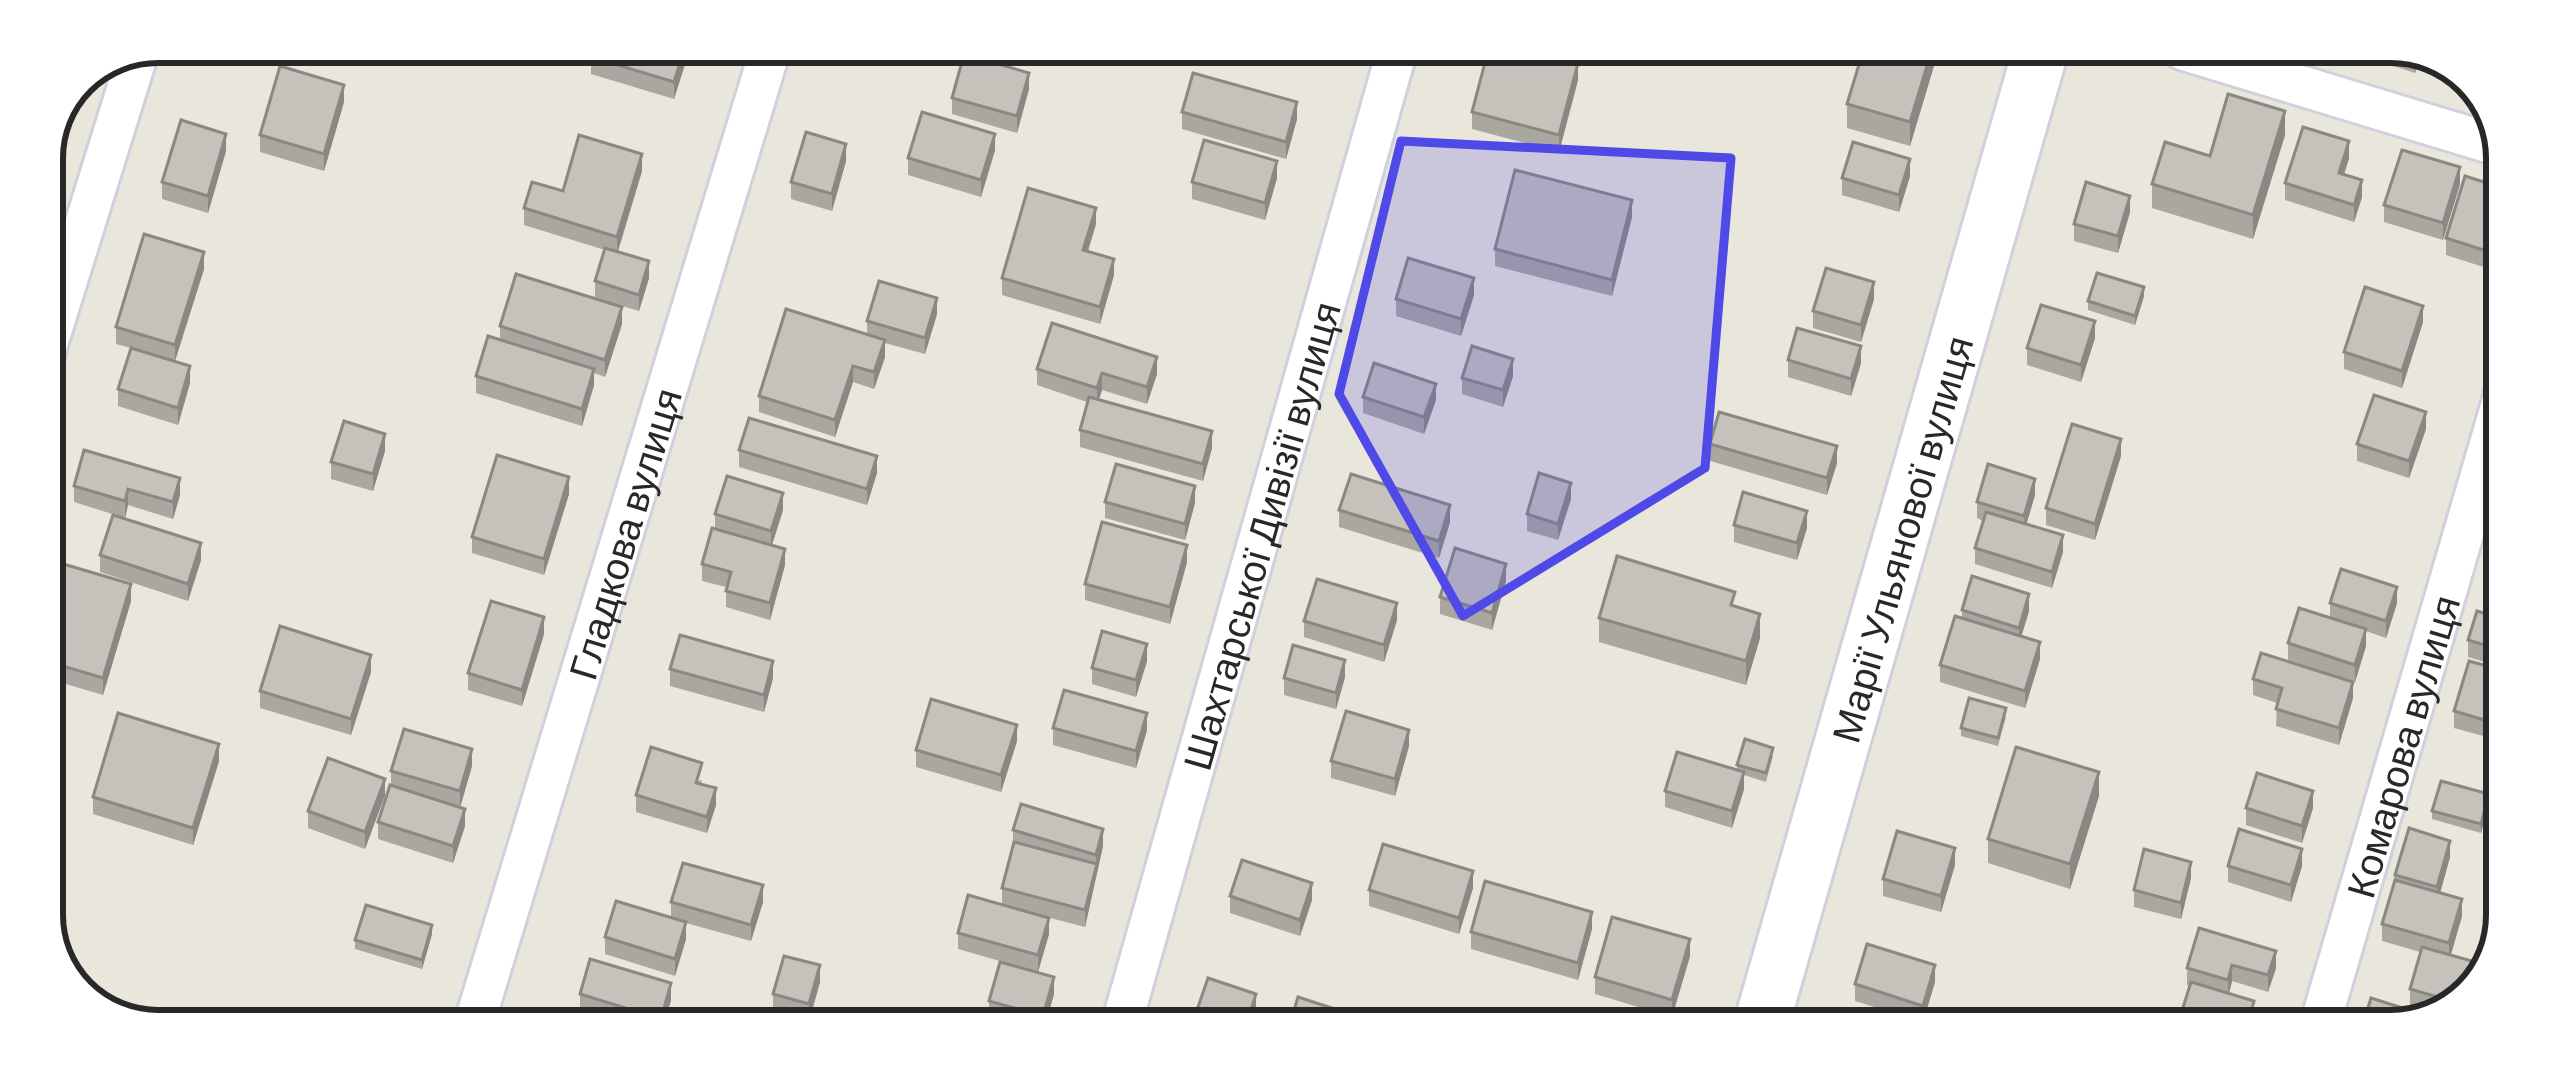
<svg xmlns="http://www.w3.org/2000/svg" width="2549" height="1073" viewBox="0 0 2549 1073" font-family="Barlow,sans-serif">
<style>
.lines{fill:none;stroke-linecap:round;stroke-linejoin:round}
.street-casing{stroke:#d0d0df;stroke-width:45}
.secondary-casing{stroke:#d0d0df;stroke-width:60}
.street{stroke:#fff;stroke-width:39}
.secondary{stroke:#fff;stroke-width:54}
.wall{fill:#a9a7a0}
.shaded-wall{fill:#898882}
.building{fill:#c4c2ba;stroke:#898882;stroke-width:3}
.marked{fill:#4e49e7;fill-opacity:0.2;stroke:#4e49e7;stroke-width:9;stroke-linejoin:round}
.labels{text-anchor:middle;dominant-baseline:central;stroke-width:9;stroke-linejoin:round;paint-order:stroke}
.street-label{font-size:39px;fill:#282828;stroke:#fff}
.rim{fill:none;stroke:#282828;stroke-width:6}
</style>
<rect width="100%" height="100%" fill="#e9e6db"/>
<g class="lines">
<g class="street-casing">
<g id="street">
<path d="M2183,50L2506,148"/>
<path d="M42,362L139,50"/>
<path id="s1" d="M474,1024L772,44"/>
<path id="s2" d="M1121,1026L1398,47"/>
<path id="s3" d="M2318,1031L2504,395"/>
</g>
</g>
<g class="secondary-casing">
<g id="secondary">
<path id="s4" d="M1760,1029L2041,49"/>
</g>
</g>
<use href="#street" class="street"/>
<use href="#secondary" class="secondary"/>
</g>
<g class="wall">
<path d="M857,45H919L913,66L857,49Z"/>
<path d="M1939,49L1910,146L1847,128V104Z"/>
<path d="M2344,50H2422L2415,73Z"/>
<path d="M591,57L687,58L674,99L591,74Z"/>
<path d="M1578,80L1559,152L1472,129V112Z"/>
<path d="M1029,89L1017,133L952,114V98Z"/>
<path d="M344,102L324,171L260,152V135Z"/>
<path d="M1182,112L1297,119L1286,159L1182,129Z"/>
<path d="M2285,135L2253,239L2152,208V184Z"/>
<path d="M995,150L981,197L908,175V158Z"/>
<path d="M226,151L208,213L162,199V182Z"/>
<path d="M2349,158L2344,175L2362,197L2354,222L2285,200V183Z"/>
<path d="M846,161L832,211L791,199V182Z"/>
<path d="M642,171L618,252L649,278L639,311L595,298V281L605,250L524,225V208L563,191Z"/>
<path d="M1910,176L1899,212L1842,195V178Z"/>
<path d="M1277,178L1265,220L1192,199V182Z"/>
<path d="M2460,184L2443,240L2384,222V205Z"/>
<path d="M2506,189L2496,271L2446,255V238Z"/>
<path d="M2130,212L2118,253L2074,241V224Z"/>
<path d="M1632,217L1612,296L1495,266V249Z"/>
<path d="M1096,224L1088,251L1114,275L1100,324L1002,295V278Z"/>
<path d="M204,269L175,361L190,383L178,425L118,406V389L131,348L116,344V327Z"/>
<path d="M1474,295L1461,336L1396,316V299Z"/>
<path d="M2144,296L2135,325L2088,310V301Z"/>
<path d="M1874,299L1861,342L1813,328V311Z"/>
<path d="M937,314L925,354L885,343V357L874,389L853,382L835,437L759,412V396L867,334V321Z"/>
<path d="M2423,322L2402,388L2344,369V352Z"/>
<path d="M622,324L605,377L594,373V385L582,426L476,393V376L500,340V326Z"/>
<path d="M2095,338L2081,382L2027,365V348Z"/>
<path d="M1788,360L1861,363L1851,396L1788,377Z"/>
<path d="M1037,369L1157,374L1147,404L1102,390L1099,400L1212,448L1203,481L1080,447V430L1087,402L1037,385Z"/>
<path d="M1513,376L1503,407L1462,394V378Z"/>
<path d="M1363,397L1436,400L1424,434L1363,413Z"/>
<path d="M2426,429L2409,478L2357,461V444Z"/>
<path d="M1710,444L1837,463L1827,495L1710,461Z"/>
<path d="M739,450L877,473L867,505L739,467Z"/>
<path d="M385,451L373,491L331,479V462Z"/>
<path d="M2121,456L2095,540L2046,525V508Z"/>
<path d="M180,478V495L173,519L128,505L125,518L74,502V486Z"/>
<path d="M569,494L544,575L472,553V537Z"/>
<path d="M2035,495L2026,524L2063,552L2052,588L1975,564V548L1983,521L1977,518V502Z"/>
<path d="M1571,499L1558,540L1527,531V514Z"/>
<path d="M1105,502L1195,503L1185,540L1105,518Z"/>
<path d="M783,510L772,545L785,565L770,620L726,607V587L702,581V564L715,529V514Z"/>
<path d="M1339,510L1450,522L1439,558L1339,527Z"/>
<path d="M1734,525L1807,528L1797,560L1734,542Z"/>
<path d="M100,555L201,560L188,601L100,572Z"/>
<path d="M1187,562L1170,624L1085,600V584Z"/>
<path d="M1506,581L1492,630L1440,614V597Z"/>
<path d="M42,587L131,601L103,695L42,677Z"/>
<path d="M2330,603H2397L2386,638L2366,631V646L2355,682L2288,660V643L2330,618Z"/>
<path d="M2502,604L2501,667L2468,657V640L2502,619Z"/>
<path d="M1735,606L1760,638L1746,685L1599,642V618Z"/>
<path d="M1962,610L2029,611L2021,637L2040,659L2025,708L1940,682V665L1962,618Z"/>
<path d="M1397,620L1384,662L1304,637V621Z"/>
<path d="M544,634L522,706L468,690V673Z"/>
<path d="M1147,661L1136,697L1092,684V668Z"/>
<path d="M670,669L773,678L764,712L670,686Z"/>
<path d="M2501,670L2498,740L2454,728V711Z"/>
<path d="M371,672L351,735L260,708V691Z"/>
<path d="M1345,677L1336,709L1284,695V678Z"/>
<path d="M2253,679L2353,698L2339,745L2276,726L2277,703L2253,695Z"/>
<path d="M2006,717L1998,746L1961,736V728Z"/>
<path d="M1053,728L1147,730L1136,768L1053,745Z"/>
<path d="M1017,741L1001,792L916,767V750Z"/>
<path d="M1409,746L1395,796L1331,778V761Z"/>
<path d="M1773,756L1766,782L1744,775V789L1732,828L1665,807V791L1737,770V765Z"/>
<path d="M219,761L193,845L93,814V797Z"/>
<path d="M472,766L460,807L465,826L453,863L378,839V822L391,785V771Z"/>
<path d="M702,780L701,784L716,805L707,833L636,812V795Z"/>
<path d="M385,795L365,849L308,828V811Z"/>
<path d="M2099,796L2070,889L1988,863V839Z"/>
<path d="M2489,803L2481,833L2432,819V811Z"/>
<path d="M2246,808H2313L2302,843L2246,825Z"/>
<path d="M1013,830L1103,846L1085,927L1039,915L1049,934L1038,972L958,949V933L1002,904V888L1013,847Z"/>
<path d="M2450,857L2440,893L2462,916L2451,955L2479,980L2478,985L2456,1011L2442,1015L2410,1006V989L2420,952L2382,941V924L2395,875Z"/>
<path d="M1955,865L1941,912L1883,896V879Z"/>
<path d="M2228,866H2302L2291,902L2228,882Z"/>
<path d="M2499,866V918L2490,916V899Z"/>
<path d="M2191,878L2181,919L2134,907V890Z"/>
<path d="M1473,888L1459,934L1369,906V890Z"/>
<path d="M1230,896L1312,900L1300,936L1230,913Z"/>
<path d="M671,902H763L751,941L686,923V939L675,976L605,954V937L671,918Z"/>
<path d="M2199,928L2276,968L2268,992L2232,981L2229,994L2254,1018L2251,1030H2176L2189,986L2187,985V968Z"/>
<path d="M1592,929L1578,980L1471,949V932Z"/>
<path d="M432,934L422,969L355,949V940Z"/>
<path d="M1690,956L1672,1017L1595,994V977Z"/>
<path d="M820,982L809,1021L773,1011V994Z"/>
<path d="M1935,982L1923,1022L1855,1001V984Z"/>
<path d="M580,994L671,1000L664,1024H623L580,1011Z"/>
<path d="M1054,994L1045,1026H1018L989,1017V1001Z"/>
<path d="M1197,1010L1256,1011L1251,1027L1190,1026L1197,1020Z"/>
<path d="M1291,1020H1344L1342,1027H1291Z"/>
</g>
<g class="shaded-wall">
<path d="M687,44V58L674,99V82Z"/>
<path d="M914,45H919L913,66V49Z"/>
<path d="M1932,49H1939L1910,146V122Z"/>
<path d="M2416,50H2422L2415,73V56Z"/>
<path d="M1578,63V80L1559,152V135Z"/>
<path d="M1029,73V89L1017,133V116Z"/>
<path d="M344,85V102L324,171V154Z"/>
<path d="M1297,102V119L1286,159V142Z"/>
<path d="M2285,111V135L2253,239V215Z"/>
<path d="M226,134V151L208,213V196Z"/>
<path d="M995,134V150L981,197V180Z"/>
<path d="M2349,141V158L2339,190V173Z"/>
<path d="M846,144V161L832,211V194Z"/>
<path d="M642,154V171L617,253V237Z"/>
<path d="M1910,159V176L1899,212V195Z"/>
<path d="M1277,161V178L1265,220V203Z"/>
<path d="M2460,167V184L2443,240V223Z"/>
<path d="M2362,180V197L2354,222V205Z"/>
<path d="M2130,196V212L2118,253V236Z"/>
<path d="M1632,200V217L1612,296V280Z"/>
<path d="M1096,208V224L1083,267V250Z"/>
<path d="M2506,221V238L2496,271V254Z"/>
<path d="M204,252V269L175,361V345Z"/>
<path d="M1114,259V275L1100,324V307Z"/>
<path d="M649,261V278L639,311V295Z"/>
<path d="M1474,278V295L1461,336V319Z"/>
<path d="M1874,282V299L1861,342V325Z"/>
<path d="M2144,287V296L2135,325V316Z"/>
<path d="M937,298V314L925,354V338Z"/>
<path d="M2423,306V322L2402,388V371Z"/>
<path d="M622,307V324L605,377V360Z"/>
<path d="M2095,321V338L2081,382V365Z"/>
<path d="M885,340V357L874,389V372Z"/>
<path d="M1861,346V363L1851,396V379Z"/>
<path d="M1157,357V374L1147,404V387Z"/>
<path d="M1513,359V376L1503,407V390Z"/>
<path d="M190,366V383L178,425V408Z"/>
<path d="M853,366V382L835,437V420Z"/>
<path d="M594,369V385L582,426V409Z"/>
<path d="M1102,373V390L1097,405V388Z"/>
<path d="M1436,384V400L1424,434V417Z"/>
<path d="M2426,412V429L2409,478V461Z"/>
<path d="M1212,431V448L1203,481V464Z"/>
<path d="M385,434V451L373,491V474Z"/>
<path d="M2121,439V456L2095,540V524Z"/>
<path d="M1837,446V463L1827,495V478Z"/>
<path d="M877,456V473L867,505V489Z"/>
<path d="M569,477V494L544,575V559Z"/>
<path d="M180,478V495L173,519V502Z"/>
<path d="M2035,479V495L2024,533V516Z"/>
<path d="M1571,483V499L1558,540V524Z"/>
<path d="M1195,486V503L1185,540V524Z"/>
<path d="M128,489V505L125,518V501Z"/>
<path d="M783,493V510L771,548V531Z"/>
<path d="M1450,505V522L1439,558V541Z"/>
<path d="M1807,511V528L1797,560V543Z"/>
<path d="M2063,535V552L2052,588V572Z"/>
<path d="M201,543V560L188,601V584Z"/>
<path d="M1187,545V562L1170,624V607Z"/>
<path d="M785,549V565L770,620V603Z"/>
<path d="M1506,564V581L1492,630V613Z"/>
<path d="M131,584V601L103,695V678Z"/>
<path d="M2397,587V603L2386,638V621Z"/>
<path d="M2029,594V611L2019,644V628Z"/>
<path d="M1397,603V620L1384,662V645Z"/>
<path d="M1760,614V638L1746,685V661Z"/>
<path d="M544,617V634L522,706V690Z"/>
<path d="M2366,629V646L2355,682V665Z"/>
<path d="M2040,642V659L2025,708V691Z"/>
<path d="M1147,644V661L1136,697V680Z"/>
<path d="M371,655V672L351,735V719Z"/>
<path d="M1345,660V677L1336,709V693Z"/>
<path d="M773,661V678L764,712V695Z"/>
<path d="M2353,682V698L2339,745V728Z"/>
<path d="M1147,713V730L1136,768V751Z"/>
<path d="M1017,725V741L1001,792V775Z"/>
<path d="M1409,730V746L1395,796V779Z"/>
<path d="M219,744V761L193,845V828Z"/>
<path d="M472,749V766L460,808V791Z"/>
<path d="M1744,772V789L1732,828V811Z"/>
<path d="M2099,772V796L2070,889V864Z"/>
<path d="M385,779V795L365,849V832Z"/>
<path d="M716,788V805L707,833V817Z"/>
<path d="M2313,791V808L2302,843V826Z"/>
<path d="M2489,794V803L2481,833V824Z"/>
<path d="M465,809V826L453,863V846Z"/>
<path d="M1103,829V846L1085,927V910L1096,867V855Z"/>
<path d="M2450,841V857L2437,904V887Z"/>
<path d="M1955,848V865L1941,912V896Z"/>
<path d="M2302,849V866L2291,902V885Z"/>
<path d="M2191,862V878L2181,919V903Z"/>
<path d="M1473,871V888L1459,934V918Z"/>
<path d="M1312,883V900L1300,936V920Z"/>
<path d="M763,885V902L751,941V925Z"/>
<path d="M2462,899V916L2449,960V943Z"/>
<path d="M1592,912V929L1578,980V963Z"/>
<path d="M1049,918V934L1038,972V955Z"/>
<path d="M686,922V939L675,976V959Z"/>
<path d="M432,925V934L422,969V960Z"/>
<path d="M1690,939V956L1672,1017V1000Z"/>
<path d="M2276,951V968L2268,992V975Z"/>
<path d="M2479,963L2478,985L2470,993Z"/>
<path d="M820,965V982L809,1021V1004Z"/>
<path d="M1935,965V982L1923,1022V1006Z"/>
<path d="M2232,965V981L2228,997V980Z"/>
<path d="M1054,977V994L1045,1026H1043V1016Z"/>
<path d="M671,983V1000L664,1024H661Z"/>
<path d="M1256,994V1011L1251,1027H1246Z"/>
<path d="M2254,1001V1018L2251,1030H2246Z"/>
</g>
<g class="building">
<path d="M595,44H686L674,82L591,57Z"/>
<path d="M1489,47H1517L1578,63L1559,135L1472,112Z"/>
<path d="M1864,48L1932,49L1910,122L1847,104Z"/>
<path d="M2398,50H2416L2415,56Z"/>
<path d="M964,54L1029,73L1017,116L952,98Z"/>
<path d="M280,66L344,85L324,154L260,135Z"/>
<path d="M1193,73L1297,102L1286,142L1182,112Z"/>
<path d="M2228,94L2285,111L2253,215L2152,184L2165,142L2210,156Z"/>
<path d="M922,112L995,134L981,180L908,158Z"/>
<path d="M181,120L226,134L208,196L162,182Z"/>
<path d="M2303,127L2349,141L2339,173L2362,180L2354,205L2285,183Z"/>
<path d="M806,132L846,144L832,194L791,182Z"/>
<path d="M579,135L642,154L617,237L524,208L532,182L563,191Z"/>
<path d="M1204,140L1277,161L1265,203L1192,182Z"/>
<path d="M1853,142L1910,159L1899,195L1842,178Z"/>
<path d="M2402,150L2460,167L2443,223L2384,205Z"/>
<path d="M1515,170L1632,200L1612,280L1495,249Z"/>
<path d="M2465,176L2506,189V221L2496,254L2446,238Z"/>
<path d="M2086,182L2130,196L2118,236L2074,224Z"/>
<path d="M1028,188L1096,208L1083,250L1114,259L1100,307L1002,278Z"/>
<path d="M144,234L204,252L175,345L116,327Z"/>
<path d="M605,248L649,261L639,295L595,281Z"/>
<path d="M1408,258L1474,278L1461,319L1396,299Z"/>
<path d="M1826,268L1874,282L1861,325L1813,311Z"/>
<path d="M2097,273L2144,287L2135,316L2088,301Z"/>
<path d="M516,274L622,307L605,360L500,326Z"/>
<path d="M879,281L937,298L925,338L867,321Z"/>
<path d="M2365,287L2423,306L2402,371L2344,352Z"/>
<path d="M2041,305L2095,321L2081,365L2027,348Z"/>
<path d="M786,309L885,340L874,372L853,366L835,420L759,396Z"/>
<path d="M1052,323L1157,357L1147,387L1102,373L1097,388L1037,369Z"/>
<path d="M1797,328L1861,346L1851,379L1788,360Z"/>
<path d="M488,336L594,369L582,409L476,376Z"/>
<path d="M1472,346L1513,359L1503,390L1462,378Z"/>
<path d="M131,348L190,366L178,408L118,389Z"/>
<path d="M1374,363L1436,384L1424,417L1363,397Z"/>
<path d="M2374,395L2426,412L2409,461L2357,444Z"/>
<path d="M1089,397L1212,431L1203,464L1080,430Z"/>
<path d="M1719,412L1837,446L1827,478L1710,444Z"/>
<path d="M749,418L877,456L867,489L739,450Z"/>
<path d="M344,421L385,434L373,474L331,462Z"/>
<path d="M2072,424L2121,439L2095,524L2046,508Z"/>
<path d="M84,450L180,478L173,502L128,489L125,501L74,486Z"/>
<path d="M497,455L569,477L544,559L472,537Z"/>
<path d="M1116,464L1195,486L1185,524L1105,502Z"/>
<path d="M1988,464L2035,479L2024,516L1977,502Z"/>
<path d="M1539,473L1571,483L1558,524L1527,514Z"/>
<path d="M1351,474L1450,505L1439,541L1339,510Z"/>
<path d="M727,476L783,493L771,531L715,514Z"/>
<path d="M1743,492L1807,511L1797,543L1734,525Z"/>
<path d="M1986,512L2063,535L2052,572L1975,548Z"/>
<path d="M113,515L201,543L188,584L100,555Z"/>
<path d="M1102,522L1187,545L1170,607L1085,584Z"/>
<path d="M712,528L785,549L770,603L726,591L731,572L702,564Z"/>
<path d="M1455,548L1506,564L1492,613L1440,597Z"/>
<path d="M1617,556L1735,592L1731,605L1760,614L1746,661L1599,618Z"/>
<path d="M50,560L131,584L103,678L42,660V587Z"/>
<path d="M2341,569L2397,587L2386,621L2330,603Z"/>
<path d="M1972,576L2029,594L2019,628L1962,610Z"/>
<path d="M1317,579L1397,603L1384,645L1304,621Z"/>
<path d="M491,601L544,617L522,690L468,673Z"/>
<path d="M2299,608L2366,629L2355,665L2288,643Z"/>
<path d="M2477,611L2502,619V650L2468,640Z"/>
<path d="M1955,616L2040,642L2025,691L1940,665Z"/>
<path d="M280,626L371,655L351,719L260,691Z"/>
<path d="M1102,631L1147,644L1136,680L1092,668Z"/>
<path d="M680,635L773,661L764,695L670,669Z"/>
<path d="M1293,645L1345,660L1336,693L1284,678Z"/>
<path d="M2261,653L2353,682L2339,728L2276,709L2282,688L2253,679Z"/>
<path d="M2469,661L2501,670V712L2498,724L2454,711Z"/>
<path d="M1064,690L1147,713L1136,751L1053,728Z"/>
<path d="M1969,698L2006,708L1998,738L1961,728Z"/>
<path d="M931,699L1017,725L1001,775L916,750Z"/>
<path d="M1346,711L1409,730L1395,779L1331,761Z"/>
<path d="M118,713L219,744L193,828L93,797Z"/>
<path d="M404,729L472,749L460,791L391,771Z"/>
<path d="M1745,739L1773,748L1766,773L1737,765Z"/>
<path d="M651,747L702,763L696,783L716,788L707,817L636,795Z"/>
<path d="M2016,747L2099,772L2070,864L1988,839Z"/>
<path d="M1677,752L1744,772L1732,811L1665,791Z"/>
<path d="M328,758L385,779L365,832L308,811Z"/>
<path d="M2257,773L2313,791L2302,826L2246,808Z"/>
<path d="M2441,781L2489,794L2481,824L2432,811Z"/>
<path d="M390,785L465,809L453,846L378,822Z"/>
<path d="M1021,804L1103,829L1096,855L1013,830Z"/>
<path d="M2409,828L2450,841L2437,887L2395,875Z"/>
<path d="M2239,829L2302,849L2291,885L2228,866Z"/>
<path d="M1897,831L1955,848L1941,896L1883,879Z"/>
<path d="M1014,842L1097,864L1085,910L1002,888Z"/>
<path d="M1383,844L1473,871L1459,918L1369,890Z"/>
<path d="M2144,849L2191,862L2181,903L2134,890Z"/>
<path d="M1242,860L1312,883L1300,920L1230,896Z"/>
<path d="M683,863L763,885L751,925L671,902Z"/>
<path d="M2499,866V901L2490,899Z"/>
<path d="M2395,880L2462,899L2449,943L2382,924Z"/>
<path d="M1485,881L1592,912L1578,963L1471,932Z"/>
<path d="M968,895L1049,918L1038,955L958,933Z"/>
<path d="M616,901L686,922L675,959L605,937Z"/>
<path d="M366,905L432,925L422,960L355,940Z"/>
<path d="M1612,917L1690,939L1672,1000L1595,977Z"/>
<path d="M2199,928L2276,951L2268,975L2232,965L2228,980L2187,968Z"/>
<path d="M1867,944L1935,965L1923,1006L1855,984Z"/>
<path d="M2422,947L2479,963L2470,993L2462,1004L2410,989Z"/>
<path d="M784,956L820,965L809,1004L773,994Z"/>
<path d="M590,959L671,983L661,1019L580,994Z"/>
<path d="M1000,962L1054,977L1043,1016L989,1001Z"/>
<path d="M1208,978L1256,994L1246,1026L1197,1010Z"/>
<path d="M2191,982L2254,1001L2246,1030H2176Z"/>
<path d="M1298,997L1344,1012L1339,1027H1314L1291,1020Z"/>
<path d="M2371,998L2434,1018L2392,1031H2361Z"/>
<path d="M105,1007L152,1021V1023L114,1022L103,1014Z"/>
<path d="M1193,1019L1216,1027L1190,1026Z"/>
</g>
<path class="marked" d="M1401,141L1731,158L1705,468L1463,616L1339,394Z"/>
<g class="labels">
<g class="street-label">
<text stroke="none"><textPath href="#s1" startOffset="513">Гладкова вулиця</textPath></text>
<text stroke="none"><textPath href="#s2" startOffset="510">Шахтарської Дивізії вулиця</textPath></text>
<text stroke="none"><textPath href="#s4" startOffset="510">Марії Ульянової вулиця</textPath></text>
<text stroke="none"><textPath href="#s3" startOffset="297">Комарова вулиця</textPath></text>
</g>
</g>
<path d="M0 0H2549V1073H0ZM158 63H2391A95 95 0 0 1 2486 158V915A95 95 0 0 1 2391 1010H158A95 95 0 0 1 63 915V158A95 95 0 0 1 158 63Z" fill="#fff" fill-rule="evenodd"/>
<path class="rim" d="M158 63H2391A95 95 0 0 1 2486 158V915A95 95 0 0 1 2391 1010H158A95 95 0 0 1 63 915V158A95 95 0 0 1 158 63Z"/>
</svg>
